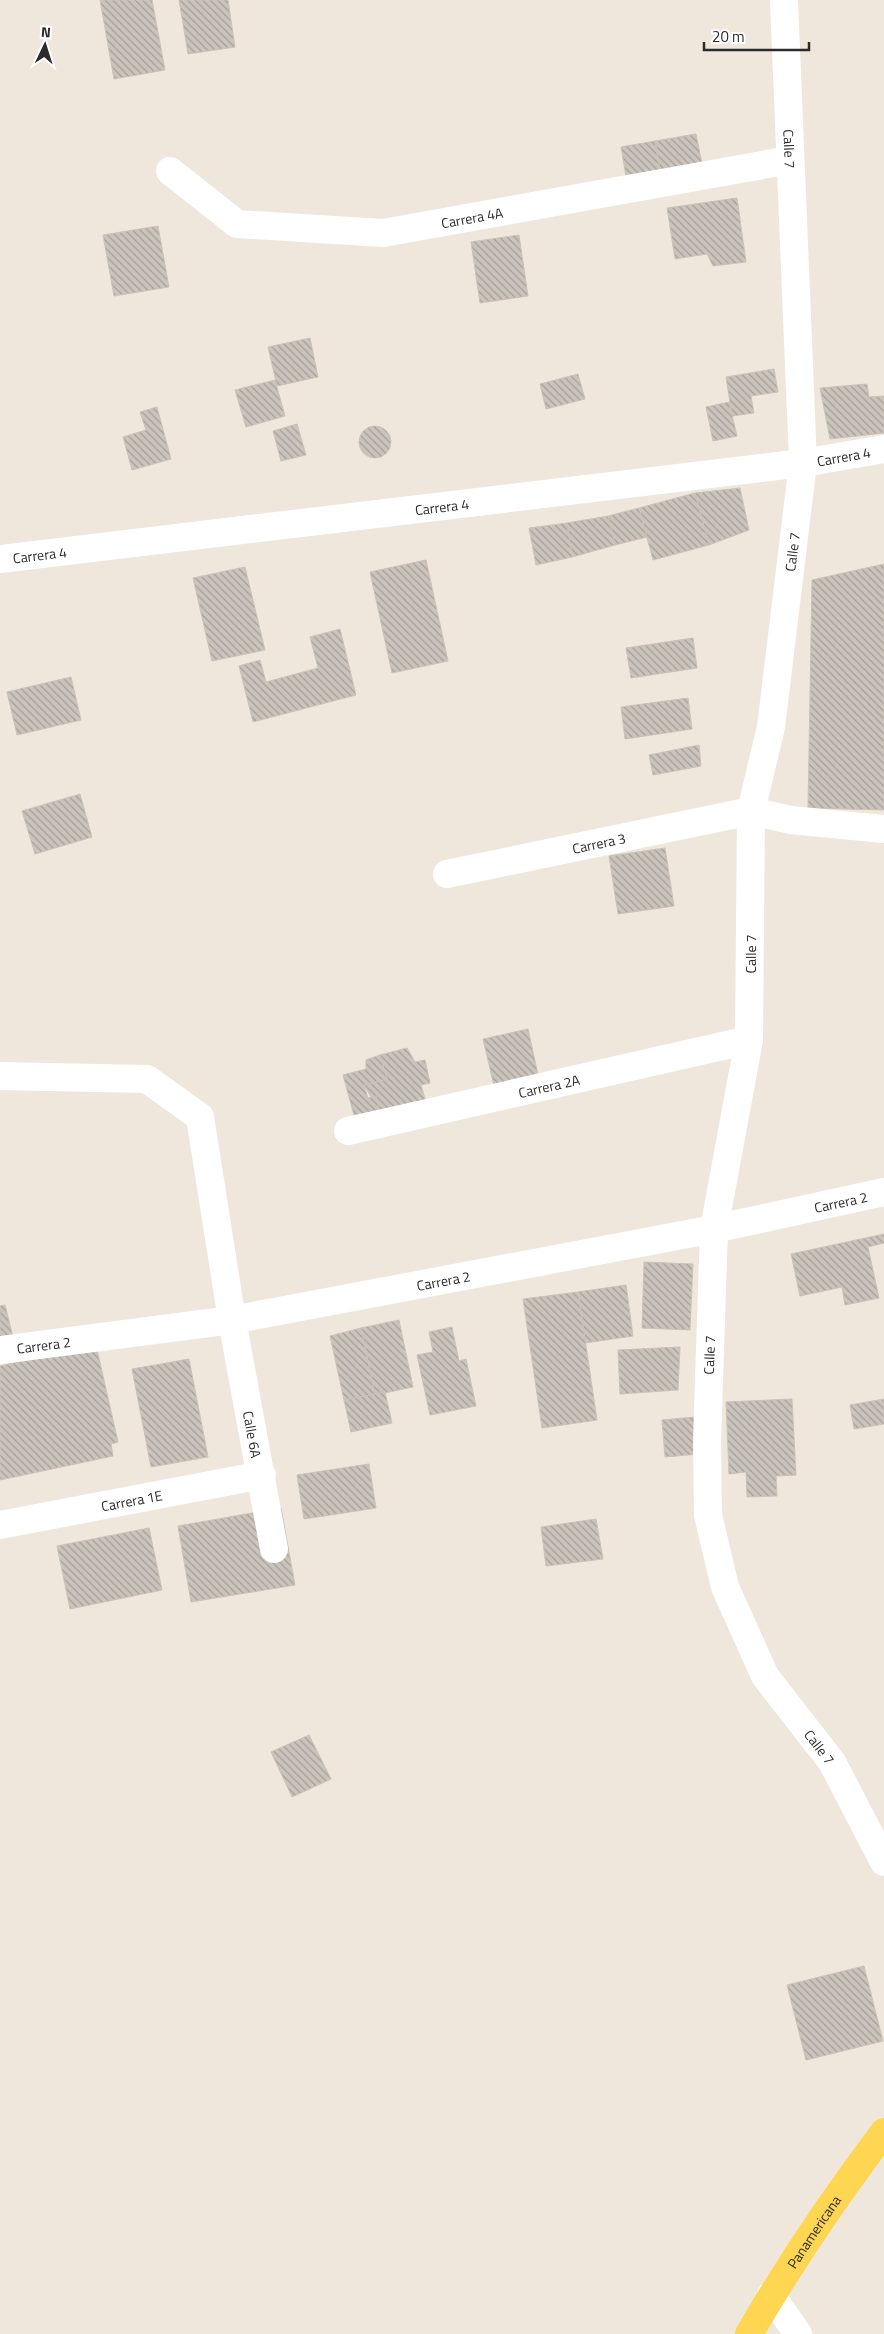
<svg xmlns="http://www.w3.org/2000/svg" width="884" height="2334" viewBox="0 0 884 2334" font-family="'Titillium Web',sans-serif">
<style>
.building{fill:url(#building-back-hatch);stroke:#cac3b5}
.lines{fill:none;stroke-linecap:round;stroke-linejoin:round}
.minor{stroke:#fff;stroke-width:28}
.major{stroke:#fed651;stroke-width:28}
.labels{text-anchor:middle;dominant-baseline:central;stroke-width:4;stroke-linejoin:round;paint-order:stroke}
.street-label{font-size:14px;fill:#2b2b2b;stroke:#fff}
</style>
<defs>
<pattern id="building-back-hatch" width="6" height="6" patternUnits="userSpaceOnUse" patternTransform="scale(1.25)"><rect width="6" height="6" fill="#cac4bc"/><path d="M-1 5l2 2M0 0l6 6M5-1l2 2" fill="none" stroke="#a49f99"/></pattern>
</defs>
<rect width="100%" height="100%" fill="#efe7dc"/>
<g class="building">
<path d="M100,0H152L165,70L114,79Z"/>
<path d="M179,0H228L235,47L188,54Z"/>
<path d="M696,134L705,179L662,182L655,141Z"/>
<path d="M655,141L662,182L628,188L621,147Z"/>
<path d="M737,198L746,262L713,266L707,254L675,259L667,208Z"/>
<path d="M158,226L169,287L114,296L103,235Z"/>
<path d="M519,235L528,296L480,303L471,242Z"/>
<path d="M310,338L318,377L277,386L268,347Z"/>
<path d="M774,369L778,392L751,396L754,413L732,416L726,377Z"/>
<path d="M578,374L585,399L546,409L540,384Z"/>
<path d="M275,380L285,416L246,427L235,390Z"/>
<path d="M867,384L869,397L884,396V433L830,439L820,388Z"/>
<path d="M729,402L737,436L713,441L706,407Z"/>
<path d="M157,407L171,459L132,470L123,437L146,430L140,412Z"/>
<path d="M297,424L306,455L281,461L273,431Z"/>
<circle cx="375" cy="442" r="16"/>
<path d="M740,488L749,530L709,545L695,493Z"/>
<path d="M695,493L709,545L653,560L639,508Z"/>
<path d="M639,508L647,537L615,545L608,516Z"/>
<path d="M608,516L615,545L572,557L567,523Z"/>
<path d="M567,523L572,557L536,565L529,528Z"/>
<path d="M426,560L448,661L392,673L370,572Z"/>
<path d="M884,564V810L808,808L812,580Z"/>
<path d="M245,567L265,650L212,661L193,578Z"/>
<path d="M340,629L356,695L253,722L239,666L260,660L266,682L318,668L310,637Z"/>
<path d="M693,638L697,668L631,678L626,648Z"/>
<path d="M71,677L81,720L17,735L7,692Z"/>
<path d="M688,698L692,729L625,739L621,707Z"/>
<path d="M699,745L701,766L653,775L649,755Z"/>
<path d="M80,794L92,837L35,854L22,811Z"/>
<path d="M665,848L674,906L618,914L609,856Z"/>
<path d="M528,1029L539,1079L495,1090L483,1039Z"/>
<path d="M407,1048L415,1062L425,1060L430,1083L421,1085L426,1102L380,1112L364,1085L387,1079L380,1055Z"/>
<path d="M380,1055L387,1079L364,1085L368,1098L376,1096L380,1112L355,1119L343,1075L366,1069V1060Z"/>
<path d="M884,1234V1243L868,1247L879,1298L845,1305L842,1287L800,1296L791,1254Z"/>
<path d="M644,1262L693,1264L690,1330L642,1328Z"/>
<path d="M626,1285L633,1336L585,1343L578,1292Z"/>
<path d="M578,1292L597,1420L542,1428L523,1299Z"/>
<path d="M5,1305L13,1337L0,1341V1306Z"/>
<path d="M399,1320L413,1387L375,1395L361,1328Z"/>
<path d="M452,1327L459,1361L466,1359L476,1406L430,1415L417,1355L433,1352L429,1332Z"/>
<path d="M361,1328L375,1395L344,1400L330,1336Z"/>
<path d="M96,1345L118,1442L111,1444L113,1456L0,1480V1366Z"/>
<path d="M680,1347L678,1390L620,1394L618,1350Z"/>
<path d="M189,1359L208,1457L151,1467L132,1369Z"/>
<path d="M385,1392L392,1423L351,1432L344,1400Z"/>
<path d="M792,1399L796,1475L776,1476L777,1496L747,1497L746,1472L729,1474L726,1402Z"/>
<path d="M884,1399V1424L854,1429L850,1405Z"/>
<path d="M695,1417L699,1454L665,1457L662,1420Z"/>
<path d="M369,1464L376,1508L304,1519L297,1475Z"/>
<path d="M281,1508L295,1585L191,1602L178,1526Z"/>
<path d="M596,1519L603,1559L546,1566L541,1527Z"/>
<path d="M149,1528L162,1590L70,1609L57,1546Z"/>
<path d="M309,1735L331,1779L292,1797L271,1752Z"/>
<path d="M864,1966L883,2041L806,2060L787,1985Z"/>
</g>
<g class="lines">
<g class="minor">
<path id="s1" d="M784,0L803,463L771,727L751,811L749,1040L714,1229L707,1441L708,1515L725,1587L765,1676L832,1762L884,1862"/>
<path id="s2" d="M170,171L237,224L383,233L790,160"/>
<path id="s3" d="M0,559L803,463L884,449"/>
<path id="s4" d="M447,874L751,811L791,820L884,829"/>
<path id="s5" d="M0,1076L147,1079L200,1117L232,1320L274,1549"/>
<path id="s6" d="M348,1131L749,1040"/>
<path id="s7" d="M0,1350L232,1320L714,1229L884,1192"/>
<path id="s8" d="M0,1525L262,1475"/>
<path d="M771,2295L798,2334"/>
</g>
<path class="major" id="s9" d="M749,2334C790,2263 835,2197 884,2132"/>
</g>
<g class="labels">
<g class="street-label">
<text stroke="none"><textPath href="#s1" startOffset="149">Calle 7</textPath></text>
<text stroke="none"><textPath href="#s2" startOffset="322">Carrera 4A</textPath></text>
<text stroke="none"><textPath href="#s3" startOffset="850">Carrera 4</textPath></text>
<text stroke="none"><textPath href="#s3" startOffset="445">Carrera 4</textPath></text>
<text transform="translate(792 552) rotate(-83)">Calle 7</text>
<text stroke="none"><textPath href="#s3" startOffset="40">Carrera 4</textPath></text>
<text stroke="none"><textPath href="#s4" startOffset="155">Carrera 3</textPath></text>
<text transform="translate(750 954) rotate(-90)">Calle 7</text>
<text stroke="none"><textPath href="#s6" startOffset="206">Carrera 2A</textPath></text>
<text stroke="none"><textPath href="#s7" startOffset="854">Carrera 2</textPath></text>
<text stroke="none"><textPath href="#s7" startOffset="449">Carrera 2</textPath></text>
<text stroke="none"><textPath href="#s7" startOffset="44">Carrera 2</textPath></text>
<text transform="translate(709 1355) rotate(-88)">Calle 7</text>
<text stroke="none"><textPath href="#s5" startOffset="534">Calle 6A</textPath></text>
<text stroke="none"><textPath href="#s8" startOffset="134">Carrera 1E</textPath></text>
<text stroke="none"><textPath href="#s1" startOffset="1784">Calle 7</textPath></text>
<text stroke="none"><textPath href="#s9" startOffset="121">Panamericana</textPath></text>
</g>
</g>
<g transform="translate(45 45) rotate(4)" stroke="#ffffff" stroke-width="4" paint-order="stroke">
<path d="M0-4L9 19L0 12L-9 19Z" fill="#2b2b2b"/>
<text y="-8" font-size="14" font-weight="bold" text-anchor="middle" fill="#2b2b2b">N</text>
</g>
<path d="M704 42v8h105v-8" fill="none" stroke="#2b2b2b" stroke-width="2.5"/>
<text x="712" y="42" font-size="15" fill="#2b2b2b" stroke="#ffffff" stroke-width="4" paint-order="stroke">20 m</text>
</svg>
